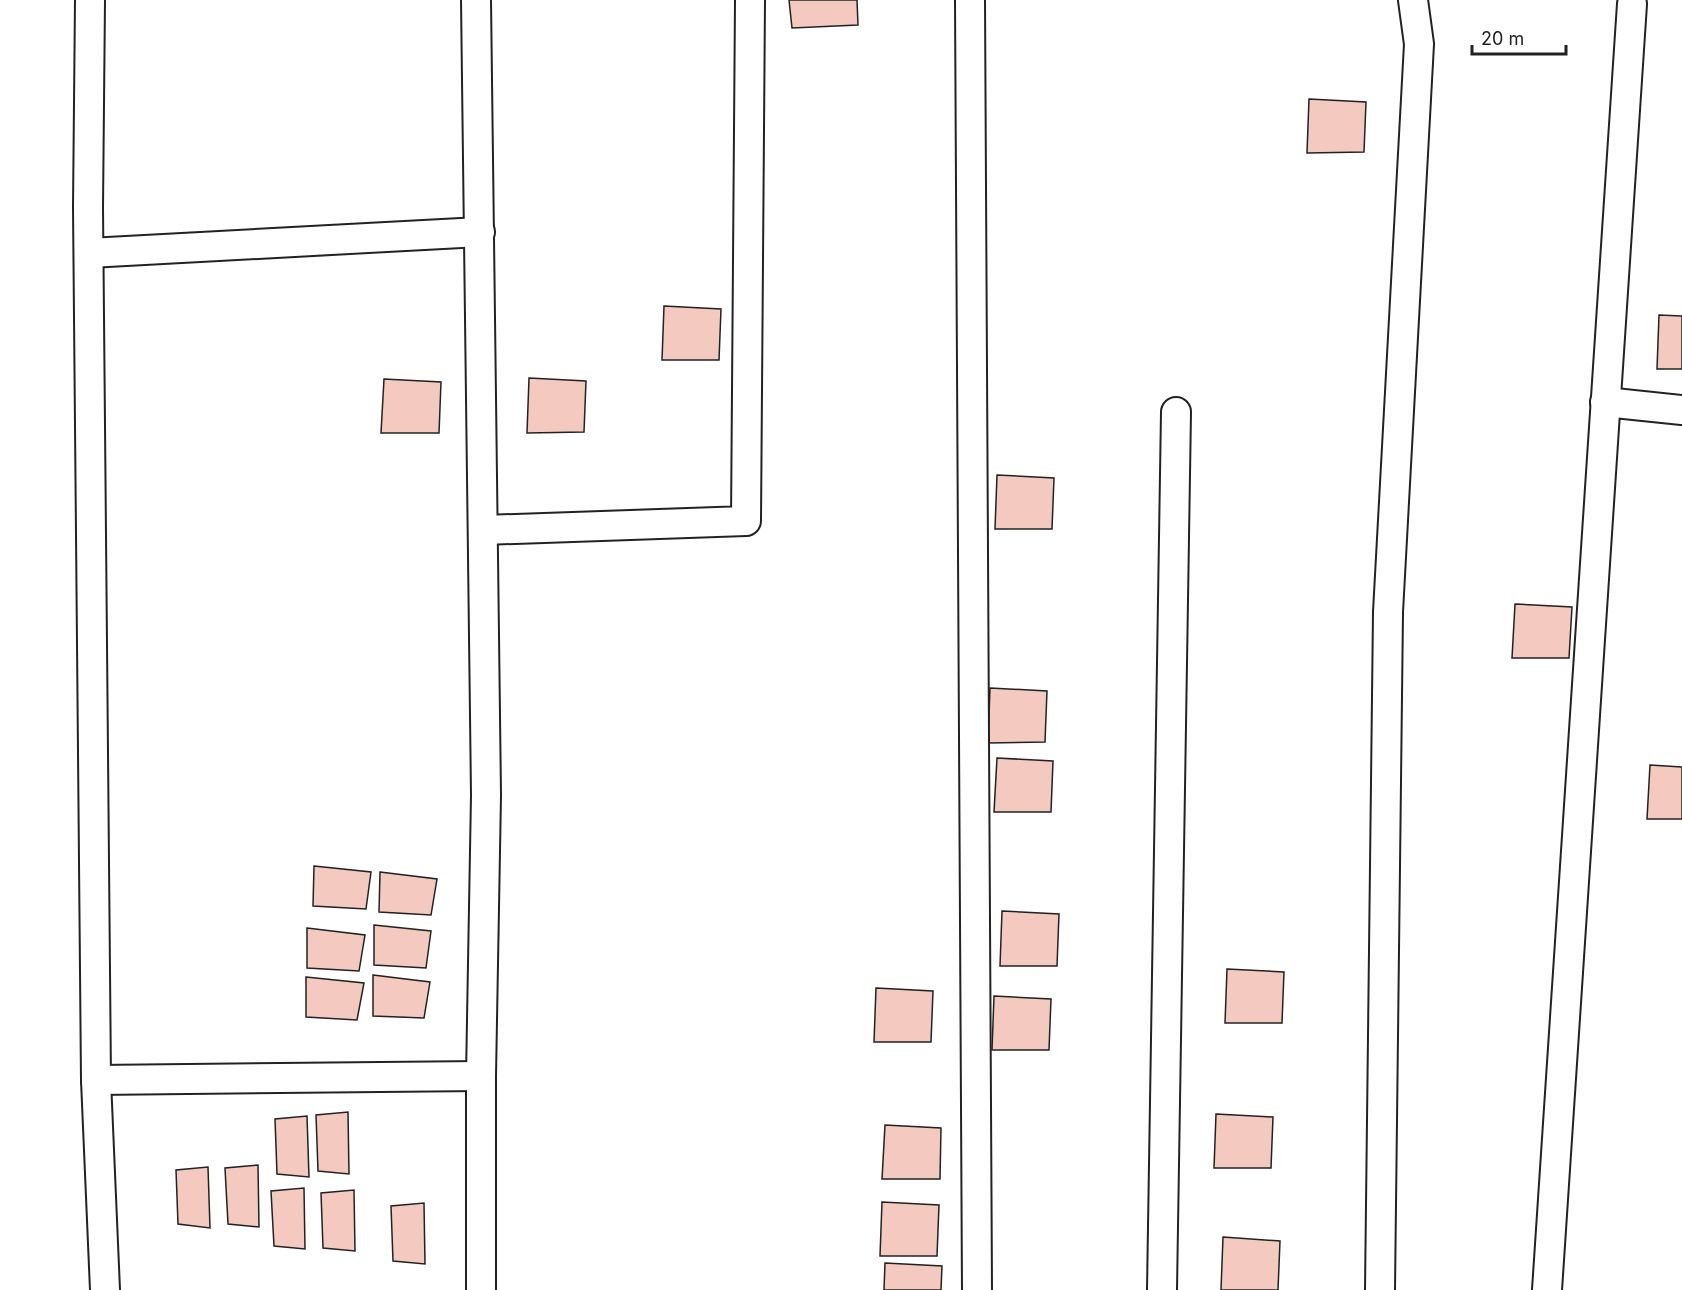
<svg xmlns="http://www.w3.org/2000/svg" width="1682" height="1290" viewBox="0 0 1682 1290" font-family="Inter,sans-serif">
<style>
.building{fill:#f3c9c0;stroke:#222;stroke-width:1.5}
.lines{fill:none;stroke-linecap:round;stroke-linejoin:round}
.minor-casing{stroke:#222;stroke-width:32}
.minor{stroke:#fff;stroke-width:28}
</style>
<rect width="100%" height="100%" fill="#fff"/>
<g class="building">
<path d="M789,0H857L858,25L792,28Z"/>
<path d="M1309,99L1366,102L1364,152L1307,153Z"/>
<path d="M664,306L721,309L719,360H662Z"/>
<path d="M1659,315L1682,316V369H1657Z"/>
<path d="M529,378L586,381L584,432L527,433Z"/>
<path d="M384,379L441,382L439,433H381Z"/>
<path d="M997,475L1054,478L1052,529H995Z"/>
<path d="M1515,604L1572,607L1569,658H1512Z"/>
<path d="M990,688L1047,691L1045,742L988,743Z"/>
<path d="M997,758L1053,761L1051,812H994Z"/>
<path d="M1650,765L1682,767V819H1647Z"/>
<path d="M314,866L371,872L366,909L313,906Z"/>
<path d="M380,872L437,879L431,915L379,912Z"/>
<path d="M1002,911L1059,914L1057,966H1000Z"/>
<path d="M374,925L431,931L426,968L374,965Z"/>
<path d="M307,928L365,935L359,971L307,968Z"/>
<path d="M1227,969L1284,972L1282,1023H1225Z"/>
<path d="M373,975L430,982L424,1018L373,1016Z"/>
<path d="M306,977L364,983L357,1020L306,1017Z"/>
<path d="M876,988L933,991L931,1042H874Z"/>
<path d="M994,996L1051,999L1049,1050H992Z"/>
<path d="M348,1112L349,1174L318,1171L316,1115Z"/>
<path d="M1216,1114L1273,1117L1271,1168H1214Z"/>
<path d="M307,1116L309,1177L277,1174L275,1119Z"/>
<path d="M885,1125L941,1128L940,1179H882Z"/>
<path d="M258,1165L259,1227L228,1224L225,1168Z"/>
<path d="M208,1167L210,1228L178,1224L176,1170Z"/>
<path d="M304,1188L305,1249L274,1246L271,1191Z"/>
<path d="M354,1190L355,1251L323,1248L321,1193Z"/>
<path d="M882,1202L939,1205L937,1256H880Z"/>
<path d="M424,1203L425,1264L393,1261L391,1206Z"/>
<path d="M1223,1237L1280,1241L1278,1290H1221Z"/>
<path d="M885,1263L942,1266L941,1290H884Z"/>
</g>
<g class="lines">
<g class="minor-casing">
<g id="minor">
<path d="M90,0L88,207L96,1080L105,1290"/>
<path d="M476,0L486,795L481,1076V1290"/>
<path d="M970,0L977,1290"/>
<path d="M89,253L480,232"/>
<path d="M1605,402L1682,410"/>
<path d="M484,530L746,521L750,0"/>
<path d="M96,1080L481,1076"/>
<path d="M1162,1290L1176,412"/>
<path d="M1380,1290L1388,612L1419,44L1413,0"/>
<path d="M1547,1290L1632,4"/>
</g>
</g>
<use href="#minor" class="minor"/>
</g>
<path d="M1472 45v9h94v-9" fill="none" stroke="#222222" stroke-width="3"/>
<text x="1481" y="45" font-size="18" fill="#222222" stroke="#ffffff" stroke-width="4.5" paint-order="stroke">20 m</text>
</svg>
